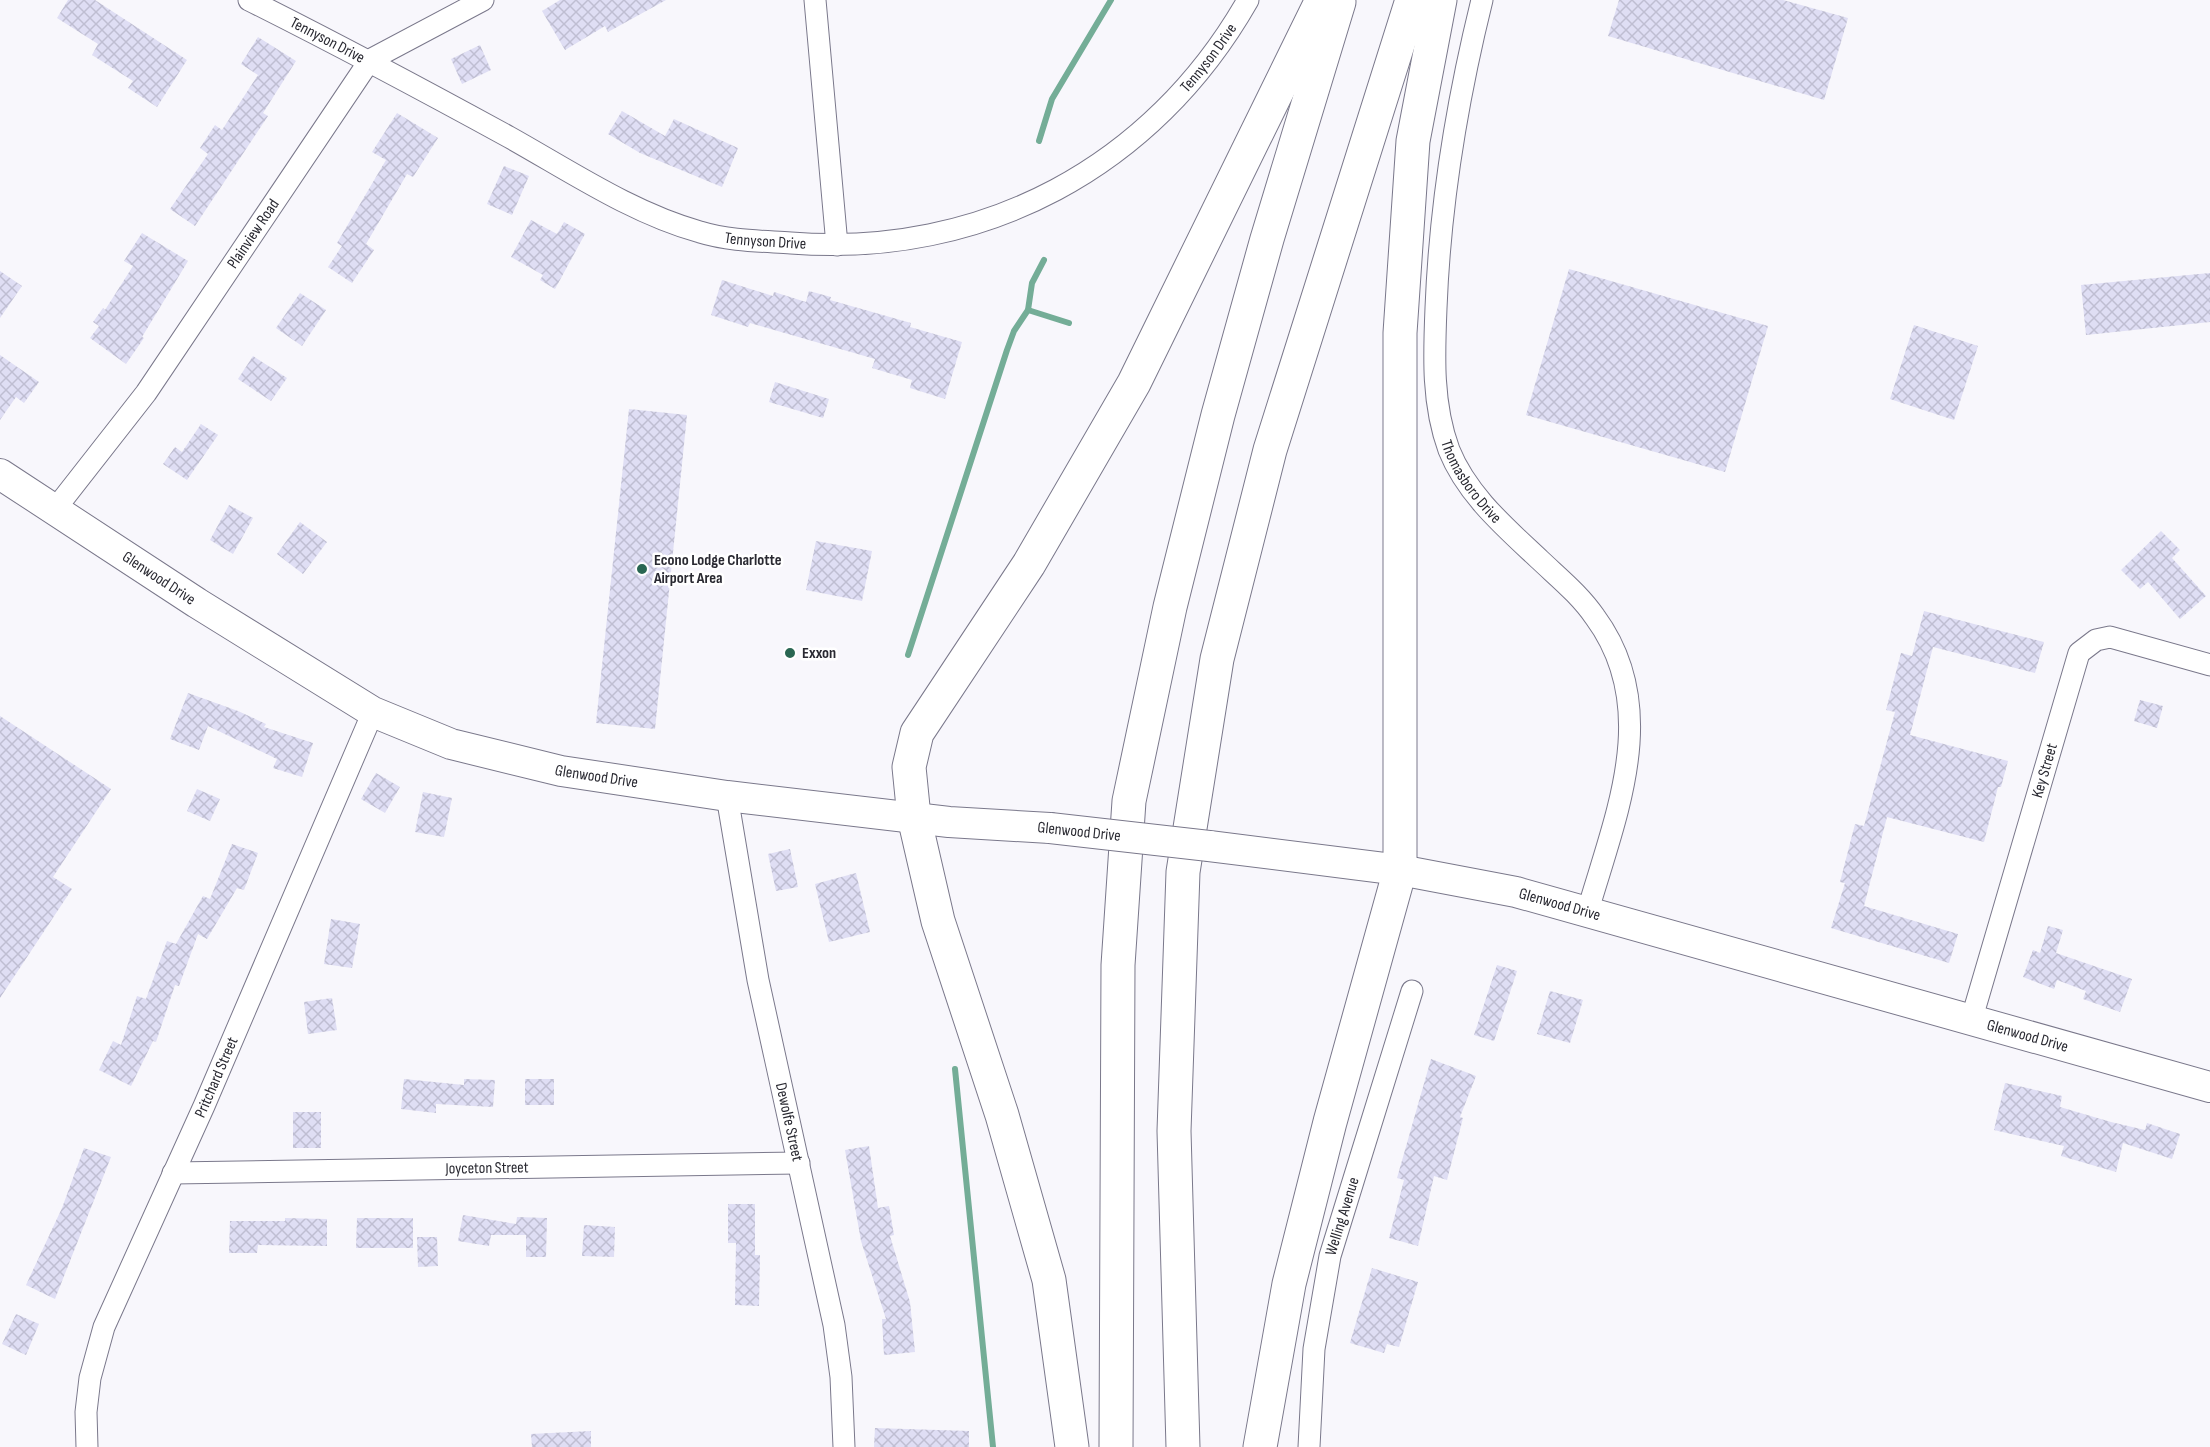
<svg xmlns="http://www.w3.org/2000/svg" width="2210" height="1447" viewBox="0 0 2210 1447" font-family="'Sofia Sans Condensed',sans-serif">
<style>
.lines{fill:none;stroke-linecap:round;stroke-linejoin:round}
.stream{stroke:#74ad97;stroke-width:6}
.building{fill:url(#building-cross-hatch)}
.street-casing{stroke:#7a788b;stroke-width:23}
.secondary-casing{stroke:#7a788b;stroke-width:32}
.highway-casing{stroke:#7a788b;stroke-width:35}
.street{stroke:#fff;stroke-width:21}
.secondary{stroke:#fff;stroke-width:30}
.highway{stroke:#fff;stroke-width:33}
.secondary-bridge-casing{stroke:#7a788b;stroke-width:32;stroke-linecap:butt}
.secondary-bridge{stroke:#fff;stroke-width:30}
.poi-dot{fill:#296652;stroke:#fff;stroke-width:2}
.labels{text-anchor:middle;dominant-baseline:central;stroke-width:5;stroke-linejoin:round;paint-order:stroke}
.street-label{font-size:16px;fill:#292931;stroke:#fff}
.poi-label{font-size:16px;font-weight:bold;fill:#292931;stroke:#fff;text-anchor:start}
</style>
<defs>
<pattern id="building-cross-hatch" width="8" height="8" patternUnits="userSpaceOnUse" patternTransform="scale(1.5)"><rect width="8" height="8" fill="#dfdef4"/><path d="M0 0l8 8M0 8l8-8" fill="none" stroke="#bfbed2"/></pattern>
</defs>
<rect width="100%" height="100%" fill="#f8f7fc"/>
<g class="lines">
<g class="stream">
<path d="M1039,141L1052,99L1111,0"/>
<path d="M1028,310L1069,323"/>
<path d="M908,655L1007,350L1014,331L1028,310L1032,283L1044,260"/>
<path d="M955,1069L993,1447"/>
</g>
</g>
<g class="building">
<path d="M68,0H95L187,60L157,107L128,88L133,81L92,55L98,44L57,18Z"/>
<path d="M560,0H666L608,32L605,26L565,50L542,11Z"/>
<path d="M1619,0H1783L1848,18L1824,100L1608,36Z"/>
<path d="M258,37L296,61L263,113L268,116L195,226L170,209L208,154L200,148L215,125L222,130L258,75L241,64Z"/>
<path d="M480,45L491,70L462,84L451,59Z"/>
<path d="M622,111L665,136L674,119L738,148L722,187L640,153L608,134Z"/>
<path d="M397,113L438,138L413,177L407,174L366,244L374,250L352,283L328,267L342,246L337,243L386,160L372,152Z"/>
<path d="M504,166L529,176L512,215L487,204Z"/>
<path d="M531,220L557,234L564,222L585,234L555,289L540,280L543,275L511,257Z"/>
<path d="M142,233L188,261L142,337L144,338L126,364L90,338L99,326L93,322L103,308L105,310L133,266L124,261Z"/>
<path d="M1569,269L1768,326L1725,472L1526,415Z"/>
<path d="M0,271L22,286L0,318Z"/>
<path d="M2210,273V322L2086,335L2081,285Z"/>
<path d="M722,280L773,296L774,292L806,302L809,291L831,297L830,300L911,323L910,327L962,342L945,399L910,388L912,380L872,368L875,359L750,323L748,327L711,315Z"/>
<path d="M300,293L326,310L302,346L276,328Z"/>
<path d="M1914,325L1978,346L1954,420L1890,399Z"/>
<path d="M0,355L39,382L24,403L16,397L0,420Z"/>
<path d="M253,356L287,378L271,401L238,379Z"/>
<path d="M775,382L829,399L823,418L769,402Z"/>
<path d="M629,409L687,415L655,729L596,723Z"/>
<path d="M201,424L218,435L187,480L163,464L175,447L182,452Z"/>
<path d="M229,505L253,518L233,554L210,540Z"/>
<path d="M300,522L327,542L303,574L277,554Z"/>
<path d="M2161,531L2180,550L2172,558L2206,596L2180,619L2148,582L2140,589L2121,570Z"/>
<path d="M816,541L872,551L862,601L806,590Z"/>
<path d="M1924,611L2044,642L2035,673L1933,647L1910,735L2008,761L2001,787H1998L1984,842L1887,817L1864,906L1958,934L1949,963L1831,928L1845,883L1840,882L1855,824L1864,826L1895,712L1886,710L1901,653L1912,656Z"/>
<path d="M188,693L238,711L266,724L264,727L313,743L302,777L273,768L277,759L208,726L199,750L170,739Z"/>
<path d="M2140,700L2163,706L2157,728L2134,721Z"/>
<path d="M0,716L111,789L53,877L72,889L0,998Z"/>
<path d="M376,773L400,787L385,813L361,799Z"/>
<path d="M197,789L220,799L210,821L187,811Z"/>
<path d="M423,792L452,798L444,837L415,832Z"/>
<path d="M232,844L258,853L244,890L237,888L207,939L198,934L179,986L175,985L156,1042L153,1041L131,1086L99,1070L113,1041L121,1045L137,996L146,999L167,941L176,944L203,896L210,899Z"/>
<path d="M790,849L798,887L776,891L768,854Z"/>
<path d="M856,873L870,932L829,942L815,884Z"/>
<path d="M331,919L360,924L352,968L324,964Z"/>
<path d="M2048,926L2063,930L2056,953L2132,979L2120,1012L2083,999L2086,991L2057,980L2054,989L2023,977L2033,950L2040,953Z"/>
<path d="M1497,965L1517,971L1494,1041L1474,1035Z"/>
<path d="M1550,991L1583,1000L1570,1043L1537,1034Z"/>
<path d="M332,998L337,1030L308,1034L304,1002Z"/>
<path d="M1431,1059L1476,1076L1460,1117L1463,1118L1447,1180L1434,1176L1418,1246L1389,1238L1404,1180L1397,1178Z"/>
<path d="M404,1079L464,1085V1079L495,1080L493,1107L436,1104V1113L401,1109Z"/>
<rect x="525" y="1079" width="29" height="26"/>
<path d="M2005,1083L2062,1096L2060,1107L2111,1122L2145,1130L2147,1123L2180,1134L2172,1159L2123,1143L2116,1172L2061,1156L2064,1146L1994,1130Z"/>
<rect x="293" y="1112" width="28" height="36"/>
<path d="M869,1146L878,1208L889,1206L894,1235L890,1236L910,1302L915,1352L884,1355L882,1319H886L861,1241L845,1150Z"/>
<path d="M84,1148L111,1157L55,1299L26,1285L62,1208Z"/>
<path d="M728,1204H755V1255H760L759,1306L735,1305L736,1243H728Z"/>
<path d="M463,1215L516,1224L517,1217L547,1218L546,1257H526V1235H491L489,1246L458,1241Z"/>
<path d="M285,1218L327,1219V1246L258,1245L257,1253H229L230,1221H285Z"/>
<path d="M357,1218H413V1248H356Z"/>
<path d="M584,1225L615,1227L614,1257L582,1256Z"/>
<path d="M417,1237H437L438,1266L418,1267Z"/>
<path d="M1372,1268L1418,1282L1399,1347L1387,1344L1384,1353L1350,1343Z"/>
<path d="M16,1314L39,1324L26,1355L2,1344Z"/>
<path d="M875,1428L969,1431V1447H874Z"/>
<path d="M591,1431V1447H532L531,1434Z"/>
</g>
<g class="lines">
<g class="street-casing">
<g id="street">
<path id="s1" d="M249,0C337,44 423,90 509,137C570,171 632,213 700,232C729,241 761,241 791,243C983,258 1153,167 1248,0"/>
<path d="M815,0L837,245"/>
<path id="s2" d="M1482,0C1457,101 1440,204 1436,308C1434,356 1432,404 1449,450C1467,495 1506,528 1540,560C1559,578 1580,595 1595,617C1662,708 1616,814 1588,910"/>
<path id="s3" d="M56,508L146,393L370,60L483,0"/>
<path id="s4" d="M727,796L758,980L834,1325L841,1377L844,1447"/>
<path id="s5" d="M1971,1021L2079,653L2096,640L2110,637L2210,665"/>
<path id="s6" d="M173,1173L799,1163"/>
<path id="s7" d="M87,1447L86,1412L90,1378L104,1327L204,1106L373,712"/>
<path id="s8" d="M1309,1447L1314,1349L1330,1256L1412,991"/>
</g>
</g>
<g class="secondary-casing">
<g id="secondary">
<path id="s9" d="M0,474L197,603L373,712L451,744L561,771L727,796L949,822L1050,828"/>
<path id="s10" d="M1209,846L1400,870L1516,892L2210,1087"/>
</g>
</g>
<g class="highway-casing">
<g id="highway">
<path d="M1072,1447L1049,1280L1002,1115L938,921L914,817L909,767L917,733L1029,564L1134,383L1322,0"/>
<path d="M1116,1447L1118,965L1129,801L1170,607L1218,415L1267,239L1339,2"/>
<path d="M1183,1447L1174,1131L1183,872L1217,659L1270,450L1412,0"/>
<path d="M1260,1447L1289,1284L1330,1122L1400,870V333L1413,141L1440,0"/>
</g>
</g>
<use href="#street" class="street"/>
<use href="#secondary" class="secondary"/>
<use href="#highway" class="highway"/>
<g class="secondary-bridge-casing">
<path id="secondary-bridge" d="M1050,828L1209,846"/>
</g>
<use href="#secondary-bridge" class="secondary-bridge"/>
</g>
<g class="poi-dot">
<circle cx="642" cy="569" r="6"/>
<circle cx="790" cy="653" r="6"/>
</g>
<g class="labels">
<g class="street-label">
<text stroke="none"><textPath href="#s1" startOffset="88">Tennyson Drive</textPath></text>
<text stroke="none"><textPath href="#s1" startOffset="1077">Tennyson Drive</textPath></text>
<text stroke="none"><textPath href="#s3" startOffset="338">Plainview Road</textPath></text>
<text stroke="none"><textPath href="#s1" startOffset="574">Tennyson Drive</textPath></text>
<text stroke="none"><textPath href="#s2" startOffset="494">Thomasboro Drive</textPath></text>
<text stroke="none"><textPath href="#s9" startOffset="190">Glenwood Drive</textPath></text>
<text stroke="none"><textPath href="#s5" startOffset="261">Key Street</textPath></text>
<text stroke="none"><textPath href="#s9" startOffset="676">Glenwood Drive</textPath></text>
<text transform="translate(1079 832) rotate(6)">Glenwood Drive</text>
<text stroke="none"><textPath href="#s10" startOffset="356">Glenwood Drive</textPath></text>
<text stroke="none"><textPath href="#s10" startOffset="842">Glenwood Drive</textPath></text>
<text stroke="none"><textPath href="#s7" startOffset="396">Pritchard Street</textPath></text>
<text stroke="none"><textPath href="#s4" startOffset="332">Dewolfe Street</textPath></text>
<text stroke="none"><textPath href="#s6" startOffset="314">Joyceton Street</textPath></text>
<text stroke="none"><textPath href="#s8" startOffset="234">Welling Avenue</textPath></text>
</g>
<g class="poi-label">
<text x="654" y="560">Econo Lodge Charlotte<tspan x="654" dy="18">Airport Area</tspan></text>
<text x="802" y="653">Exxon</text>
</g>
</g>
</svg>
